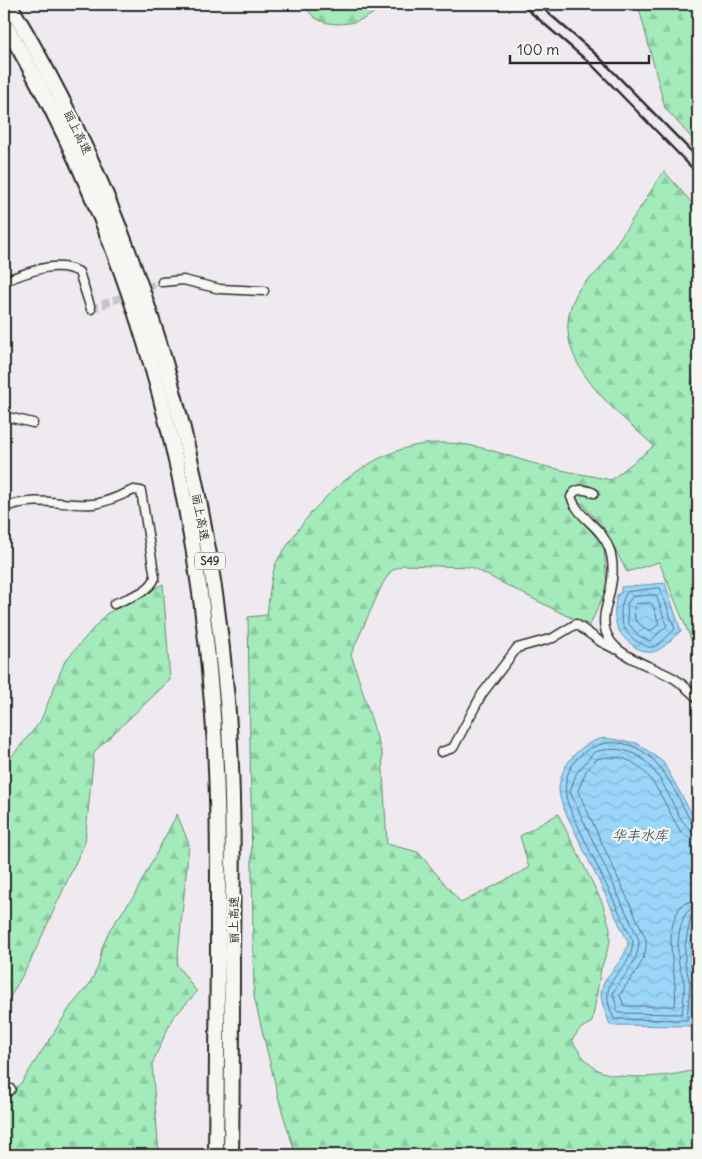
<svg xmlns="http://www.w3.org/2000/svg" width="702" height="1159" viewBox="0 0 702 1159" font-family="Delius,'LXGW WenKai TC',sans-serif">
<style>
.forest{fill:url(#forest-firs);stroke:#678b72}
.water{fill:url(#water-waves);stroke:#6d92a7}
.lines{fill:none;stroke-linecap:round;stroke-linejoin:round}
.shore{stroke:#576f7e;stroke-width:1}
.street-tunnel{stroke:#c8c4c9;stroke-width:8;stroke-dasharray:8 4;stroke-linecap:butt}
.street-casing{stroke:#2b2b2b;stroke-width:11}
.highway-casing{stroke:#2b2b2b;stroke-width:18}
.street{stroke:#f6f6f2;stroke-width:8}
.highway{stroke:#f6f6f2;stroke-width:14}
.rail{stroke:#2b2b2b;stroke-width:2.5}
.labels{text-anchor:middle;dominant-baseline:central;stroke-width:4.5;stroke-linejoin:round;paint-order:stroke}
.shield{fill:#f6f6f2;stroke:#686867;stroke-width:1}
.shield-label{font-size:11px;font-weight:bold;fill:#2b2b2b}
.street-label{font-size:12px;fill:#2b2b2b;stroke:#f6f6f2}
.water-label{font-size:14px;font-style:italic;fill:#46565f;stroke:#f6f6f2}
</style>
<defs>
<pattern id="forest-firs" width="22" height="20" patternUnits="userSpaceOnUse" patternTransform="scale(1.25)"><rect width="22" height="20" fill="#a3ebba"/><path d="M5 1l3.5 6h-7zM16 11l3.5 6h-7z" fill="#8ccaa0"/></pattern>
<pattern id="water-waves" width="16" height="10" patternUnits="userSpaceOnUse" patternTransform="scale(1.25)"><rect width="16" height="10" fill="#99d6fa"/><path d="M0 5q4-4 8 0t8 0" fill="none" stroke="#84b8d6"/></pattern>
</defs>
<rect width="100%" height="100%" fill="#efeaf0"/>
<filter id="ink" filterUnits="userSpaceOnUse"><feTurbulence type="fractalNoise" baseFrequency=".02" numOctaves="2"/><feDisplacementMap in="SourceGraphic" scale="10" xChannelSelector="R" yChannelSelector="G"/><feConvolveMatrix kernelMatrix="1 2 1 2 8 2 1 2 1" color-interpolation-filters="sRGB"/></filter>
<g filter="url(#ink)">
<g class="forest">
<path d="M305,4H382C368,27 314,34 305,4Z"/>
<path d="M638,4H698V145L665,108Z"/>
<path d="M664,171L698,210V656L659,562L627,572L603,527L570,491V505L604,547L607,587L590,625L567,616L471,567L403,565L391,571L383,583L351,654L382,754L387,844L418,852L461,903L529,868L520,836L558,814L602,902L610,928V942L601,969L592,1022L580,1029L572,1040C579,1052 586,1063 598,1070C618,1081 671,1077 694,1070L698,1036V1155H296L281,1108L254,997L248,617L267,615C269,599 270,581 275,566C278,557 286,548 291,540C323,490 382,441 445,443C473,443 496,452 522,460C551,469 582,474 611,480L654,446C614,409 541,355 578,291C583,281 592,278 599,270C607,261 613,248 620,238C635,216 649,194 664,171Z"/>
<path d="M163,584L170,680L94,752L85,842L31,960L4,1008V766L40,722L65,661L106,614Z"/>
<path d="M177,814L189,844L177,965L197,992L172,1019L152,1064L159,1155H4V1099L22,1082L71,1006L89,985L98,967L102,948L110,929L134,896Z"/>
<path d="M698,927V974L695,957Z"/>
</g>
<g class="water">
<path d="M665,583L681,631C673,637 663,650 653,652C640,655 621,638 617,626C613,617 615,604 617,595L621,592V587Z"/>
<path d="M605,738L637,743L663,762L698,825V910L690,946V962L695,983L692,1026L610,1025C607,1015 601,1004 601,994C602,974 626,963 628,942L564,809C562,803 559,797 559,790C559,765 582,741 605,738Z"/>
</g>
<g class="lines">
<g class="shore">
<path d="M660,588L675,629C670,634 660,644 653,647C650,648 645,646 642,644C619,634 616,610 627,592Z"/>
<path d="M656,595L667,626L650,641L639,636L628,623L627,604L632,597Z"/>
<path d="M650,603L653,605L659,624L649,632L635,620L634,607L636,604Z"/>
<path d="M698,826L692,823C679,801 668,771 648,755C607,723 551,758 569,807L633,941C631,979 593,973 614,1019L687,1020L690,983L685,963V946L691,916L698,912"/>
<path d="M698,832C667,831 670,732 594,752L576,774L570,792L639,940C639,963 623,975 613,993L618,1013L682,1014C683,1004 685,992 684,983C683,976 680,970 679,964C676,948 678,907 698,906"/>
<path d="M698,840L689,838L681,832C660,799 647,746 597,759L586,771L578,791L646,939C648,963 631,975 620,995L624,1006H675C679,975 659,931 683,904L698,899"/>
</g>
<path class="street-tunnel" d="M91,309L162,282"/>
<g class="street-casing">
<g id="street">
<path d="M4,281C28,273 54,259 79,272L91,309"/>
<path d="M162,282L183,280L220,289L264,291"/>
<path d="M4,416L33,423"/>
<path d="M594,493C586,489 575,487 571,497C578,518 602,527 609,548C617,570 610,591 605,612C597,655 647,662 675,679C683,684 691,692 698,699"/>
<path d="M4,508C32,495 63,506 93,504C106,503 121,495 134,490L141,491L155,578C148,594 128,597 114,604"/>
<path d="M441,752L453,748L482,694L517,648L553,638L576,624L601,642L615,649"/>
<path d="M4,1095L11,1089"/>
</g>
</g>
<g class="highway-casing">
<g id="highway">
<path d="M9,4C136,214 207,456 227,700C234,784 233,868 232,952C232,1020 232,1087 231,1155"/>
<path d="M4,23C127,227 194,466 212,703C219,787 218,871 218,955C217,1022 217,1089 216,1155"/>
</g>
</g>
<use href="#street" class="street"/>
<use href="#highway" class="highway"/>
<g class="rail">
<path d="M521,4L592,65L698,174"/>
<path d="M538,4L599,57L698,158"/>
</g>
</g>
</g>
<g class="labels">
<rect class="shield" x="195" y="552.5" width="30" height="17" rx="4"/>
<g class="shield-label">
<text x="210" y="561">S49</text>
</g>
<g class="street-label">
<text transform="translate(78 132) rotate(64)">丽上高速</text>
<text transform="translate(201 517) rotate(79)">丽上高速</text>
<text transform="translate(233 920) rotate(-90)">丽上高速</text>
</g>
<g class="water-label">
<text x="640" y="835">华丰水库</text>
</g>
</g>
<rect width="702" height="1159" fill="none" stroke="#f6f6f2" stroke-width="20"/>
<rect x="10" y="10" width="682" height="1139" fill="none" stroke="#2b2b2b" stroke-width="2" filter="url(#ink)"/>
<path d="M510 55v8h139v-8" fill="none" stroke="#2b2b2b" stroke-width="2.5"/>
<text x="517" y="55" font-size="15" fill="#2b2b2b" stroke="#f6f6f2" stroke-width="4" paint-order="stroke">100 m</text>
</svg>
